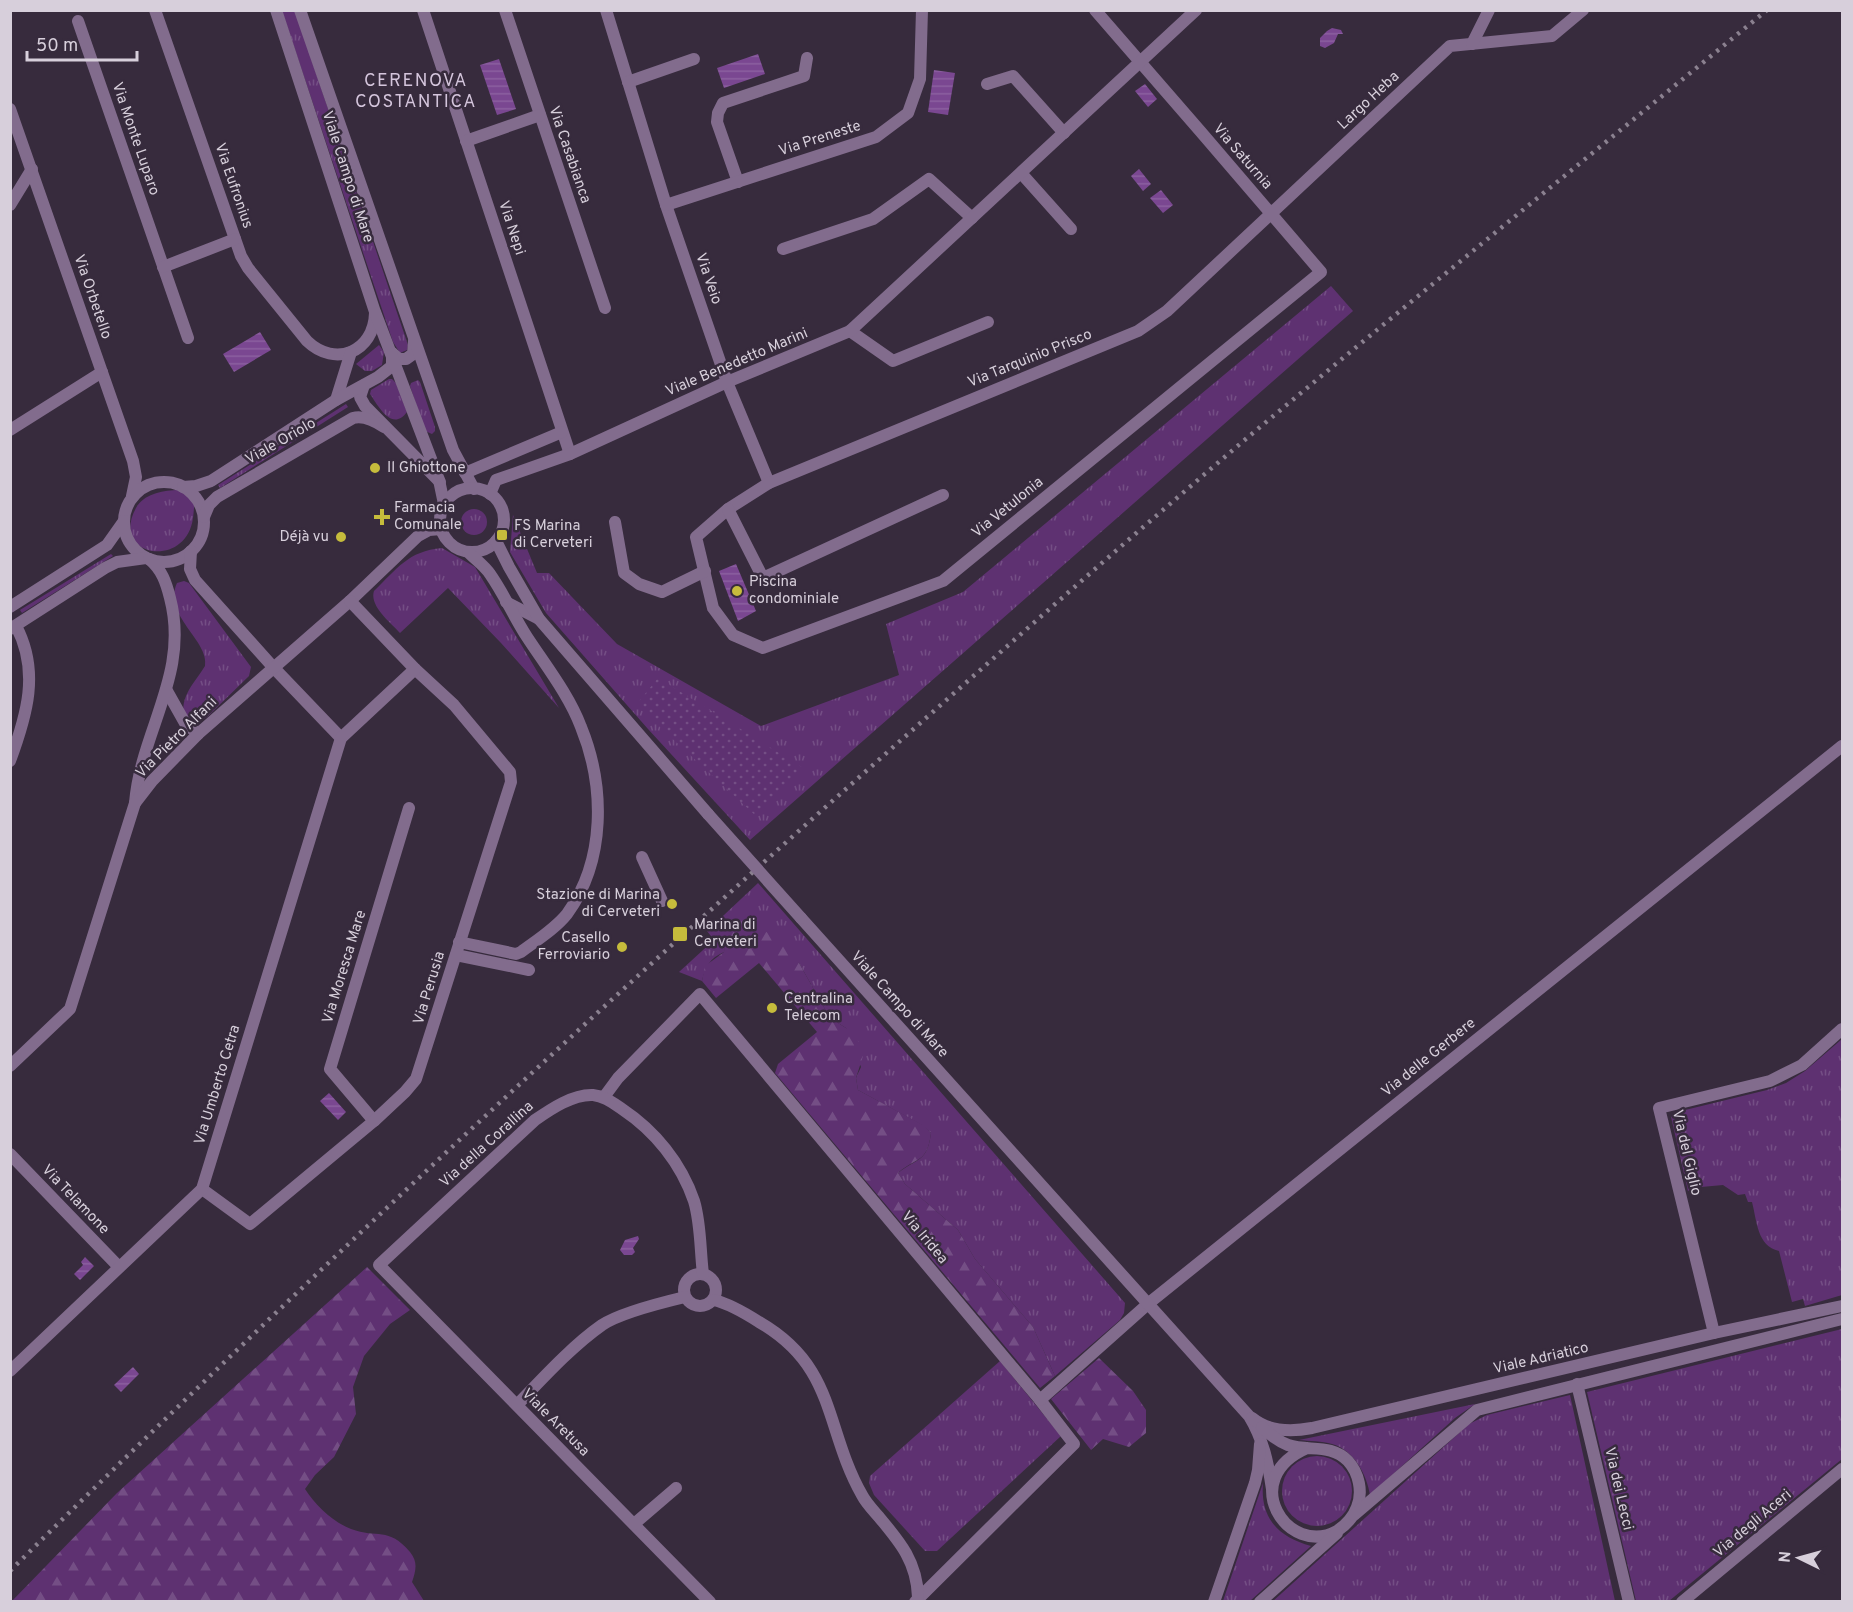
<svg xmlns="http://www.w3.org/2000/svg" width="1853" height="1612" viewBox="0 0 1853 1612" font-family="Overpass,sans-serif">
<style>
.grass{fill:url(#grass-tufts)}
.forest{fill:url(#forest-firs)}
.park{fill:url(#park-dots)}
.water{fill:url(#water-rules)}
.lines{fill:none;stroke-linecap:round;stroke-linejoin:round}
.pedestrian{stroke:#826c8d;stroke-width:12}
.minor{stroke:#826c8d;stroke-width:12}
.tertiary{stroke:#826c8d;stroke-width:12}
.rail{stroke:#8b8190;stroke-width:4.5;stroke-dasharray:3 6;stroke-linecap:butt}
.tertiary-bridge{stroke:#826c8d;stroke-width:12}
.poi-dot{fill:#c6bc3c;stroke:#372b3d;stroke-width:2}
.labels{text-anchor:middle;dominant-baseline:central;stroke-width:5;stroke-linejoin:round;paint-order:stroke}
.street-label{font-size:15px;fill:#d7cfdb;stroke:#372b3d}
.poi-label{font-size:15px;fill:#d7cfdb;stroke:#372b3d;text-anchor:start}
.quarter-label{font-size:18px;letter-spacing:1.5px;fill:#d4c5dc;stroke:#372b3d}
</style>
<defs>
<pattern id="grass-tufts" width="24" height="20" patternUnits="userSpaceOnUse" patternTransform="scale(1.5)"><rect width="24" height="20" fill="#5e3171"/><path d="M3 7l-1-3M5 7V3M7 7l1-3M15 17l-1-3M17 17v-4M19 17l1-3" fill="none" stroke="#744e85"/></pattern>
<pattern id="forest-firs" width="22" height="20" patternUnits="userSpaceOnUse" patternTransform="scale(1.5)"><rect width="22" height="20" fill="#5e3171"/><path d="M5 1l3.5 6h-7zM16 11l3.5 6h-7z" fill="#744e85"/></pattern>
<pattern id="park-dots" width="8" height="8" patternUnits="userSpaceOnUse" patternTransform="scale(1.5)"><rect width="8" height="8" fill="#5e3171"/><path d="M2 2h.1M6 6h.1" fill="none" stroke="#744e85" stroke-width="1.8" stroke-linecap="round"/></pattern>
<pattern id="water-rules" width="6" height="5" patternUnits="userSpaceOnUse" patternTransform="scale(1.5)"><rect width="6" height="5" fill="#7a4791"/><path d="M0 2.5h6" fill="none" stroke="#8c60a0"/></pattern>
</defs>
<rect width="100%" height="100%" fill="#372b3d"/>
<g class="grass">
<path d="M282,11H295L408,345L407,350L400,353L393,342Z"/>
<path d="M1331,286L1353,311L750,840L648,729L546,613L510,552L513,515L537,573H549L617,644L761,726L899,675L886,624L963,592Z"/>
<path d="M379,345L384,352L382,365L372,371H365L356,364Z"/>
<path d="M389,379H392L396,383L407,412C392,432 379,407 370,394L371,390Z"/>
<path d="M418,380L420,382L435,427V431L432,434L425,431L410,386L411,383Z"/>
<path d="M346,404L348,407L220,488L218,485Z"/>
<path d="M176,490L189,492C196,500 194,508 193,518C186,570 109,557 136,508C144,494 161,491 176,490Z"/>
<circle cx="474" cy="522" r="13"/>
<path d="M442,548L475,567L559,708L501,643L448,588L400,633C391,623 369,606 374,591C397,569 408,551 442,548Z"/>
<path d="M111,554L113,556L22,613L20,610Z"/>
<path d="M184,581L189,583L251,667L249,676L207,717L196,722L185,717C178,698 196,681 205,666C210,641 162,615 177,583Z"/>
<path d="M758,883L1125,1303L1124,1313L1120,1320L1055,1376L1033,1327L975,1259L958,1230L905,1184L898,1173C918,1157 927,1163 931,1133L922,1125L858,1090L856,1078L861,1067L846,1028L830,1018L799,963L725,934L724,952C710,958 705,967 702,981L679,972L714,940L707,931Z"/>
<path d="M1842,1039V1295L1805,1306L1803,1299L1792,1302L1779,1251C1757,1246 1757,1221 1752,1202H1748L1745,1194L1738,1195L1723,1185L1701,1187L1688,1191L1671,1117L1677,1112L1767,1090L1786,1083L1805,1071Z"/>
<path d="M1842,1329V1459L1669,1601H1636L1587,1392Z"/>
<path d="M1000,1361L1061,1436L937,1551H925L874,1495L869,1483L870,1476Z"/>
<path d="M1570,1395L1615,1601L1272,1602L1469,1424L1487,1415Z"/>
<path d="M1475,1404L1455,1418L1370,1495C1367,1475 1354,1450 1332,1444C1322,1441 1310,1441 1299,1440Z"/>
<circle cx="1317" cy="1491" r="35"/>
<path d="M1263,1483C1260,1518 1278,1537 1311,1546L1250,1601H1223Z"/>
</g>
<g class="forest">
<path d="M746,926L763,930L780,940L799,963L830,1018L846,1028L859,1042L863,1056L856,1078L858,1090L923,1125L931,1133C927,1164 917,1156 898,1173L905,1184L958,1230L975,1259L1033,1327L1055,1376L1040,1388L775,1073L778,1064L817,1032L759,963L716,998L702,981L705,966L724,952L725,934L733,927Z"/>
<path d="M367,1267L410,1310L390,1324L364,1356L353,1387L356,1414L334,1457L315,1475L305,1489C315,1505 333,1522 351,1529C377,1539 388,1526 410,1552C418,1562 416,1570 412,1582L424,1601H12L117,1493Z"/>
<path d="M1099,1358L1133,1391L1146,1410V1433L1129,1447L1103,1439L1091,1450L1051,1399Z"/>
</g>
<path class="park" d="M658,678L805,769L755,815L636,705Z"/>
<g class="water">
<path d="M1332,28L1341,30L1343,34H1338L1334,43L1325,48L1320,46V38L1327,31Z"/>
<path d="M758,54L765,74L724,88L717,68Z"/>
<path d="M499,59L516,109L497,115L480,65Z"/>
<path d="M934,70L955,73L948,115L928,112Z"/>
<path d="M1145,84L1157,99L1148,107L1135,91Z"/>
<path d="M1139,169L1151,184L1143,191L1131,176Z"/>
<path d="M1161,190L1173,205L1163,213L1150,198Z"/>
<path d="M260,332L271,350L234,372L223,354Z"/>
<path d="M736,564L756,611L738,621L719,571Z"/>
<path d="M329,1093L346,1112L338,1120L320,1101Z"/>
<path d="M638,1236L639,1239L633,1248L635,1252L632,1255H624L620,1250L625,1240Z"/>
<path d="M85,1257L94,1266L80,1280L74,1274L83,1265L81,1262Z"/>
<path d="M133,1367L139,1374L121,1392L114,1385Z"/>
</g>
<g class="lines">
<path class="pedestrian" d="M642,857L662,901"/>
<g class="minor">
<path d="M155,10L241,256L248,268L307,341C335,368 374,352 375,313"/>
<path d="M423,10L570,454"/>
<path d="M505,10L605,308"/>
<path d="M606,10L666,205L727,382L769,483"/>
<path d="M1095,10C1171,97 1246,184 1321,272L943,581L763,648L733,635L713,608L696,537L728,509L769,483L1138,331L1167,311L1450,46L1552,36L1583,10"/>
<path d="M78,21L188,338"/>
<path d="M1472,44L1489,10"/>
<path d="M628,82L694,59"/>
<path d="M987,84L1013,76L1064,133"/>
<path d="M10,109L133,461L136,477L132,496"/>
<path d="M466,141L540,115"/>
<path d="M1021,173L1071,229"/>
<path d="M738,182L717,122L718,113L723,103L804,76L807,58"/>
<path d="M10,205L32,169"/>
<path d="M666,205L876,137L908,113L920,79L922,10"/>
<path d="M783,249L873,219L929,179L972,218"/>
<path d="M163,267L235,239"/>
<path d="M850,331L893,361L988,322"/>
<path d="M391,352L399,359H406L413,354L414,341"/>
<path d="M364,385L360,397L365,406L440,482"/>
<path d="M336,400L351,352"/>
<path d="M10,430L102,372"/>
<path d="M465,473L562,432"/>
<circle cx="164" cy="522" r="40"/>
<path d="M183,487L196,486L211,481L336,400L378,377L392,366V353"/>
<path d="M490,494L496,480L570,454L727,382L850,331L1196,10"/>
<path d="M728,509L763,578L943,495"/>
<path d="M204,517L209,505L217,497L353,418C364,415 375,421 384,427"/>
<path d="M615,522L624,573L639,584L662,592L705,571"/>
<path d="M191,551L190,569L195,580L273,667L341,738"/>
<path d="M506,602L539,619"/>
<path d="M10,607L107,545L124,521"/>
<path d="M10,629L105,568L117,562L146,558"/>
<path d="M167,691L185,723L198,734"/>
<path d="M10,761C27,715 40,671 16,626"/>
<path d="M135,803C141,730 190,674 170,598C166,582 162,570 149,559"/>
<path d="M456,955L529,970"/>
<path d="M10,1066L70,1009L135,803L152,781L198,734L350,601L418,536L429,530L441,529"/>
<path d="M604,1097L618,1078L700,994L1040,1400L1074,1444L915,1602"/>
<path d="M374,1121L330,1069L409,808"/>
<path d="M10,1154L119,1267"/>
<path d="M202,1189L250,1224L374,1121L405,1092L416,1079L511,782L510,772L454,705L415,669"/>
<circle cx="700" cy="1290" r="16"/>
<path d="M703,1274C700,1250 701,1224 694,1201C681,1163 655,1131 622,1109C613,1103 604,1096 593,1095C573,1094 551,1109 535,1120L379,1265L710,1602"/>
<path d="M714,1300C730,1304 745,1313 759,1322C837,1367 824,1428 862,1495C866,1503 873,1510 879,1517C900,1542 917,1562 918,1597"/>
<path d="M1714,1333L1659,1108L1770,1081L1802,1065L1842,1029"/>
<path d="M10,1371L202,1189L341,738L415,669L350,601"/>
<path d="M1577,1384L1629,1602"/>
<path d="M1040,1400L1149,1303L1842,746"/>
<path d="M517,1405C542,1379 572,1346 602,1325C620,1313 664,1302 685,1297"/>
<path d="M634,1524L676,1488"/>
<path d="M1682,1602L1842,1469"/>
</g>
<g class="tertiary">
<path d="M276,10L375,312L439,480L444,504"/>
<path d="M300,10L453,450L474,489"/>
<circle cx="472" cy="520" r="32"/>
<path d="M496,541L509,567L539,619L708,814"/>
<path d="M801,918L1249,1416C1263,1439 1268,1462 1272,1489"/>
<path d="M459,942L516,954L521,952C537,940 555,929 567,914C606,860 605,786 581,727C569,695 546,666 527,637C514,617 504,594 490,574C485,566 475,559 468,552"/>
<path d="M1252,1418C1269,1432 1291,1432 1312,1428L1714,1333L1842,1306"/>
<path d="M1262,1427C1269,1434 1277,1441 1288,1445C1308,1452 1331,1443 1348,1461C1359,1473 1363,1492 1357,1507C1353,1518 1346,1525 1337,1531C1288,1558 1236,1479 1307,1448"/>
<path d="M1354,1515L1477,1410L1842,1319"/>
<path d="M1214,1602L1255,1483L1258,1470L1260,1444"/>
<path d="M1260,1602L1337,1533"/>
</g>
<path class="rail" d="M10,1571C290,1294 578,1026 873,765C997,655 1121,545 1247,438C1419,294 1593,153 1767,10"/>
<path class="tertiary-bridge" d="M708,814L801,918"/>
</g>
<g class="poi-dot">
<circle cx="375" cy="468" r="6"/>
<path d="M379 508h6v6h6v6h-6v6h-6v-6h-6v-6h6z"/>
<rect x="496" y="529" width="12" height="12" rx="3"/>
<circle cx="341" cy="537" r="6"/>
<circle cx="737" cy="591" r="6"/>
<circle cx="672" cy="904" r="6"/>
<rect x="672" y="926" width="16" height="16" rx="3"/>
<circle cx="622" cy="947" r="6"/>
<circle cx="772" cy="1008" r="6"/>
</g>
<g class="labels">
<g class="street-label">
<text transform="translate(1369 101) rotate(-43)">Largo Heba</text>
<text transform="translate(135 139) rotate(71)">Via Monte Luparo</text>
<text transform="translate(820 139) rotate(-18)">Via Preneste</text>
<text transform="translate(569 155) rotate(71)">Via Casabianca</text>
<text transform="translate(1242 157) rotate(49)">Via Saturnia</text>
<text transform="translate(347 177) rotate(72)">Viale Campo di Mare</text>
<text transform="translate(233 186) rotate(71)">Via Eufronius</text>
<text transform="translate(511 228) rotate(72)">Via Nepi</text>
<text transform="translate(708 279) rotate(71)">Via Veio</text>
<text transform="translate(92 297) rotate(71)">Via Orbetello</text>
<text transform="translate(1030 359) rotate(-22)">Via Tarquinio Prisco</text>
<text transform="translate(737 363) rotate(-23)">Viale Benedetto Marini</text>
<text transform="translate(281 442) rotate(-30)">Viale Oriolo</text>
<text transform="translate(1008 508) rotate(-39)">Via Vetulonia</text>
<text transform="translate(177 738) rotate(-45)">Via Pietro Alfani</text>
<text transform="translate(345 967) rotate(-73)">Via Moresca Mare</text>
<text transform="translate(430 988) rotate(-73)">Via Perusia</text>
<text transform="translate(899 1005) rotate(48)">Viale Campo di Mare</text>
<text transform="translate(1429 1058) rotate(-39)">Via delle Gerbere</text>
<text transform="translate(218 1085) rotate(-73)">Via Umberto Cetra</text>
<text transform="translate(487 1145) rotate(-42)">Via della Corallina</text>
<text transform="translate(1686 1153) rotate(77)">Via del Giglio</text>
<text transform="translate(75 1200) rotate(46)">Via Telamone</text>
<text transform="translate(924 1238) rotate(50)">Via Iridea</text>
<text transform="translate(1541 1359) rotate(-13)">Viale Adriatico</text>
<text transform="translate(555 1423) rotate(45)">Viale Aretusa</text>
<text transform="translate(1618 1489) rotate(77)">Via dei Lecci</text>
<text transform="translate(1753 1524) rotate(-40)">Via degli Aceri</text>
</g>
<g class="poi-label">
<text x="387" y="468">Il Ghiottone</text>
<text x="394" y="508">Farmacia<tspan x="394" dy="17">Comunale</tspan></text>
<text x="514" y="526">FS Marina<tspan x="514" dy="17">di Cerveteri</tspan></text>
<text x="329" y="537" text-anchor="end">Déjà vu</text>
<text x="749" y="582">Piscina<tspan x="749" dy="17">condominiale</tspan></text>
<text x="660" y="895" text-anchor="end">Stazione di Marina<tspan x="660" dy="17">di Cerveteri</tspan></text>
<text x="694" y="925">Marina di<tspan x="694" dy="17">Cerveteri</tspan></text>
<text x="610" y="938" text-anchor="end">Casello<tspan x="610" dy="17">Ferroviario</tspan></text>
<text x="784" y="999">Centralina<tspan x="784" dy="17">Telecom</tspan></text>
</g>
<g class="quarter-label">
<text x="416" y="81">CERENOVA<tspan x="416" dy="21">COSTANTICA</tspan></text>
</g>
</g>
<rect width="1853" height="1612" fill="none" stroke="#d7cfdb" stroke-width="24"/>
<g transform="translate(1799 1558) rotate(275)" stroke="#372b3d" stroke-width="4.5" paint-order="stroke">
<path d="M0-4.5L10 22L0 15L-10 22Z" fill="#d7cfdb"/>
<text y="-9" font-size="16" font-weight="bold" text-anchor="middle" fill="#d7cfdb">N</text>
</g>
<path d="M27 51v9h110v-9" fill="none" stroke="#d7cfdb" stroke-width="3"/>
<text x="36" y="51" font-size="18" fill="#d7cfdb" stroke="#372b3d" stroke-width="4.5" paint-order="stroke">50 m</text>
</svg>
